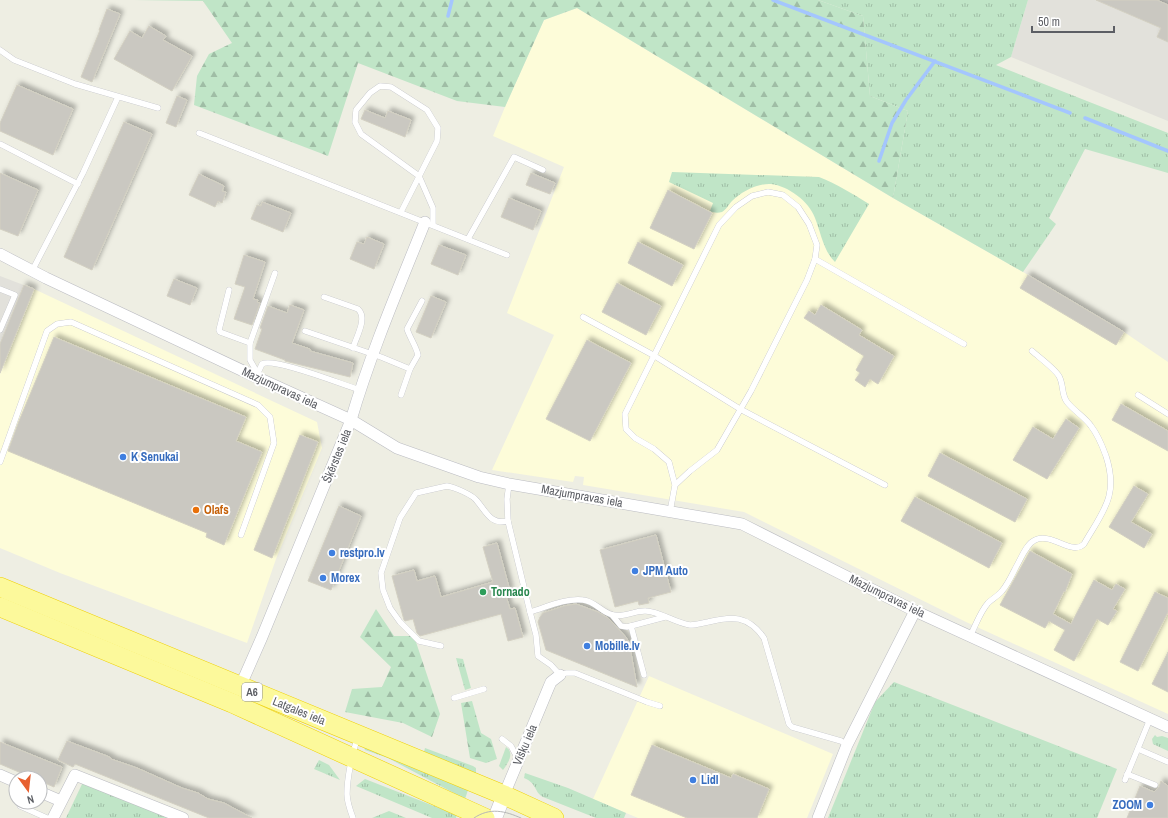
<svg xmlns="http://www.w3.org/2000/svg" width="1168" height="818" viewBox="0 0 1168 818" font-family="'Archivo Narrow',sans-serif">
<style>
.commercial{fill:#fdfcd9}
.industrial{fill:#e2e1db}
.grass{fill:url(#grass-tufts)}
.forest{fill:url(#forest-firs)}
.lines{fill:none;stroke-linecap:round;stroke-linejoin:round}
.stream{stroke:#a4c6fe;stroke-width:3.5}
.building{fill:#cac8c1;stroke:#d3d0c2;filter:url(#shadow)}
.service-casing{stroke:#bbbcc2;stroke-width:6}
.minor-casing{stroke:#bbbcc2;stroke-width:12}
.tertiary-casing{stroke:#bbbcc2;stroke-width:15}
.trunk-casing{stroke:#efd003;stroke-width:20}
.service{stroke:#fff;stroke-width:5.5}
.minor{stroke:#fff;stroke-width:11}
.tertiary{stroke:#fff;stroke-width:14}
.trunk{stroke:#fcf99b;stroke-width:19}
.tram{stroke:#b6b7b7;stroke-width:1}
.shop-dot{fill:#3f7fe0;stroke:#fff;stroke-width:1.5}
.food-dot{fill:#e8710a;stroke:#fff;stroke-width:1.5}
.leisure-dot{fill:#2e9e5b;stroke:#fff;stroke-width:1.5}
.labels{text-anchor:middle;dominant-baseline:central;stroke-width:4;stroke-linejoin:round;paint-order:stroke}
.shield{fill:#fff;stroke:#8d8e92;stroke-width:1}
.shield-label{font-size:11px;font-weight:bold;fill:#5c5e64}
.street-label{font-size:12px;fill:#5c5e64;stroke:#fff}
.shop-label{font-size:12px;font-weight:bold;fill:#366cbe;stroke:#fff;text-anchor:start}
.food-label{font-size:12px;font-weight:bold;fill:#c56008;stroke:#fff;text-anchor:start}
.leisure-label{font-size:12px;font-weight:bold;fill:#27864d;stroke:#fff;text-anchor:start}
</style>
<defs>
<pattern id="grass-tufts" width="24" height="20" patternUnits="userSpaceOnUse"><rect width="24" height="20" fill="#c0e5c7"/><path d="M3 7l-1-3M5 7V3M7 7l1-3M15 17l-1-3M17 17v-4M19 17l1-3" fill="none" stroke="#9fbda5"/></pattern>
<pattern id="forest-firs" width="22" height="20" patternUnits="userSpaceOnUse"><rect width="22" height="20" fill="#c0e5c7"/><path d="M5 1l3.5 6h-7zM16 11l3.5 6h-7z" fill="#9fbda5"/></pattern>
<filter id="shadow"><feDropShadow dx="3.5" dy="-3.5" stdDeviation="2" flood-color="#0004"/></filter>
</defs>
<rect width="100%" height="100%" fill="#eeeee3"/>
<g class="commercial">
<path d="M577,8L893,198L1023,272L1124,332L1168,362V714L966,622L744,512L583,485L584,477L575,476L573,482L492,470L554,335L507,313L564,167L493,136L505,107L544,20Z"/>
<path d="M34,289L317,422L322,448L276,559L247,643L60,573L0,548V374Z"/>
<path d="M649,676L833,754L807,818H638L593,799Z"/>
</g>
<g class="industrial">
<path d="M1028,0H1168V121L1011,57Z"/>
<path d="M0,276L34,289L0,374Z"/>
</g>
<g class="grass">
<path d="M818,0H1028L1011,57L996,65L1168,133V173L1085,149L1049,218L1056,224L1023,272L893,198L908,111L870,96L863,16Z"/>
<path d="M672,172L819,177C837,184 853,194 869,204L835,262C823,250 821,233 815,218C809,201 788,186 771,184C758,183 741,192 732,201C729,204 726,210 722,212C718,213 714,213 710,211L713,203L669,182Z"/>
<path d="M456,658L463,659L471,688L465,690Z"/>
<path d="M894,682L1117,769L1097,818H828L875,702Z"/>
<path d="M1155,735L1157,737L1162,736L1168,738V751L1153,744L1152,739Z"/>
<path d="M364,747L469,787L465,799L388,758L365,750Z"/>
<path d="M506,747C515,753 508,763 503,770L499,766Z"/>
<path d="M425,748L473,766L476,768V774L424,752Z"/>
<path d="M319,760L329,765L340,780L314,769Z"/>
<path d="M525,773L568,788L626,813L624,818H596L543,797C534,792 537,783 524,778Z"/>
<path d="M365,779L457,815L456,818H432L356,786Z"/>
<path d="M83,782L173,818H66Z"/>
<path d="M389,811L406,818H372Z"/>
</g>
<g class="forest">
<path d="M134,0H818L863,16L870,96L908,111L893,198L577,8L544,20L505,107L457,101L358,63L328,156L194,105L197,76L209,54L232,43L203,1Z"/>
<path d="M376,609L394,636H414L440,714L432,737L403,723L345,712L352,689L382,687L391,667L360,637Z"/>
<path d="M472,701L481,733L491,739L497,759L486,763L470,758L461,703Z"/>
</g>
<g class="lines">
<g class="stream">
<path d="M773,0L1070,113"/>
<path d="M448,16L452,0"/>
<path d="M1085,118L1168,151"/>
<path d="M879,161L892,123L906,100L935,61"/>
</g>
</g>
<g class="building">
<path d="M1096,0H1157L1168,5V42L1157,37L1161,28Z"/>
<path d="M107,9L120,14L92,82L81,77L100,30H99Z"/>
<path d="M149,26L166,36L163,40L192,56L172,91L114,59L130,31L142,38Z"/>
<path d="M17,85L73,109L53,155L0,131V123Z"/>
<path d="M177,96L187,100L176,127L166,123Z"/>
<path d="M365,110L385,118L388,111L411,120L405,137L361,119Z"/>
<path d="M124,122L152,134L92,270L64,257Z"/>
<path d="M0,173L38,190L18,236L0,229Z"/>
<path d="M531,173L555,183L550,194L526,185Z"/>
<path d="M199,174L224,186L222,191L226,192L222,203L218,201L215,207L189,195Z"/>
<path d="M668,190L712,213L694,249L650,228Z"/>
<path d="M509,198L541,211L533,230L501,217Z"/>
<path d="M262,202L291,213L283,232L251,219L257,205L261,206Z"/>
<path d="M367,237L384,244L374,269L350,259L357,242L364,244Z"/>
<path d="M638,242L683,265L672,286L628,263Z"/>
<path d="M439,245L466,255L458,275L431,264Z"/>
<path d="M244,255L265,262L253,299L258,300L257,302L260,303L252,325L234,319L245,287L235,284Z"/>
<path d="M1028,275L1124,332L1116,345L1020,288Z"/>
<path d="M174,279L197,288L190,305L167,296Z"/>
<path d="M617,283L661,306L646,335L602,312Z"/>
<path d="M24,285L34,289L0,373V344Z"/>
<path d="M431,296L446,302L431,338L416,332Z"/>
<path d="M290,305L304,310L292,343L310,349V351L353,363L350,377L285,361V360L255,349L262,329L260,328L268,306L287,313Z"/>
<path d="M821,305L862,330L859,335L894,356L878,384L870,379L865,387L855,380L860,373L856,370L864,356L804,318L809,311L815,315Z"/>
<path d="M54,337L246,417L236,441L262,452L224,545L206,537L207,533L8,451L19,421Z"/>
<path d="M587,340L631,363L590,441L546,419Z"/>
<path d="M1121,404L1168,431V451L1112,420Z"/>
<path d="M1066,419L1079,428L1047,479L1013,460L1033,427L1053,439Z"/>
<path d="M300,435L318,442L272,558L254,550Z"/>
<path d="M940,453L1027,499L1015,522L928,476Z"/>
<path d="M1134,486L1148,494L1131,522L1152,534L1144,548L1109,527Z"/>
<path d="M915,497L1002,543L989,568L901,521Z"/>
<path d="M339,506L361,516L331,590L308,581Z"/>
<path d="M656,535L671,592L648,598L649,603L639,605L638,601L615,607L600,550Z"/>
<path d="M497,543L510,591L505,593L510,609L515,608L523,637L508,641L501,614L420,636L417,633L413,619L405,621L404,620L392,576L414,570L417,581L435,576L441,597L493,582L483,547Z"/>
<path d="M1030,551L1072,574L1065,592L1064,591L1053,614L1071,624L1094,580L1112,590L1116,584L1125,589L1113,609L1117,611L1108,625L1097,619L1074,661L1054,650L1065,630L1049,621L1045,628L1000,605Z"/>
<path d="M1155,592L1168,598V612L1138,671L1120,662Z"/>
<path d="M576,604L598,612L608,618L625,636L629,642L637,687L546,650L538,622L540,617L543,613L564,606Z"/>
<path d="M1168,652V692L1152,684Z"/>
<path d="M67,741L107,756L111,758V759L137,768L182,788L198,793L208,799L224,803L252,818H209L75,764L73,767L58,760Z"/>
<path d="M0,742L62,767L54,787L40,781V778H33L0,764Z"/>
<path d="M652,745L731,778L733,774L769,789L757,818H687L631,795Z"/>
<path d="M1161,781L1168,786V818H1127L1140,786L1154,792L1159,787Z"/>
</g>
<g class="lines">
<g class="service-casing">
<g id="service">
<path d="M0,50L14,60L75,84L158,108"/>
<path d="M199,133L507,255"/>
<path d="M0,144L78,184"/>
<path d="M401,212L437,141L438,128L427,110L391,87L380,86L370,93L356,110L355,122L361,134L419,176L433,208V225"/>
<path d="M468,239L514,157L543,170"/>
<path d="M815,259L964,344"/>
<path d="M32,271L83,173L118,97"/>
<path d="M0,289L15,295L0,330"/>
<path d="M229,290L219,330L220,332L250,343"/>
<path d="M324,297L358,309C368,318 356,337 353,348"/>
<path d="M583,317L653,355L740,409L885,485"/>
<path d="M305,331L381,357L410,369L401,395"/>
<path d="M410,369L418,355C416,346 410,338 407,329L422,301"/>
<path d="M258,374L250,360V343L275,273"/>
<path d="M256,377L262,364C274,357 343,385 360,390"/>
<path d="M1138,395L1168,414"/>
<path d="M0,462L47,331L57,324L71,322L258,405L270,417L274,443L241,535"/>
<path d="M509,484L507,499L508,521L530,612"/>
<path d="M670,512L675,485L690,471L717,450L751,391L807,280L815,259L817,245L809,224L798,207L783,195L768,192L752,196L736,207L719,225L625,414L626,429L635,438L654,449L669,462L675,485"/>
<path d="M612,615L621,626L627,627L665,617"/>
<path d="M631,626L644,675"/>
<path d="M970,636C976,625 980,612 988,603C992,599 998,596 1002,591C1008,584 1012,575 1016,567C1021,559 1026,544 1035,540C1052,532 1072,556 1084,544C1103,511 1119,496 1106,456C1102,445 1098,435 1091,426C1085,417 1074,411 1067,402C1061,394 1064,385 1059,376C1054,368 1040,358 1032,351"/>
<path d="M441,646L419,641L400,622L390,608L383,590L381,573L400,518L416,493L447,486C454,487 473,495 477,501C487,513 491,525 508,521"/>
<path d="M454,698L484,689"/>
<path d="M660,706L647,702L575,673H566L560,675L551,665L538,656L536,635L530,612C547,607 565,598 583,600C595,601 602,613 613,615C624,618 635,610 646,611C661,612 675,623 690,625C696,625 702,623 708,622C732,616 748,615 764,638L789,724L792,727L841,741L847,745"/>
<path d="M502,739L511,746L518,759"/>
<path d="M1138,749L1168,762"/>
<path d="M1127,774L1155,785"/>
<path d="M1125,780L1150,719"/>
<path d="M20,806L47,818"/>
<path d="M353,818C350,810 347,802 347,794C347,780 352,751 358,738"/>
</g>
</g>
<g class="minor-casing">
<g id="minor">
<path d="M0,254L46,278L256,377L351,420L397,448L479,477L509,484L742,524L915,611L1168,727"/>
<path d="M240,687L262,637L351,420C371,352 399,287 425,222"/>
<path d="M0,775L16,782"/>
<path d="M40,792L61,801"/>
<path d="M504,795L548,689L551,682L560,675"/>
<path d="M53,818L75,775L183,818"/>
<path d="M818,818L847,745L915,611"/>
</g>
</g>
<g class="tertiary-casing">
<path id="tertiary" d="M495,818L504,795"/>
</g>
<g class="trunk-casing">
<g id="trunk">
<path d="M0,587L504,795L554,818"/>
<path d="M0,607L232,703L485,818"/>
</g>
</g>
<use href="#service" class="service"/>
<use href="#minor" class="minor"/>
<use href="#tertiary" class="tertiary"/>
<use href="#trunk" class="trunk"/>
<path class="tram" d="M474,818C490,807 505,811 521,818"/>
</g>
<g class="shop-dot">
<circle cx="123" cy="457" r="4"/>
<circle cx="332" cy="553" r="4"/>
<circle cx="635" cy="571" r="4"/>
<circle cx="323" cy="578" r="4"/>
<circle cx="587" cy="646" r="4"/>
<circle cx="693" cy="780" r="4"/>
<circle cx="1150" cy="805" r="4"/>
</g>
<circle class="food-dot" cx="196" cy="510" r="4"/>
<circle class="leisure-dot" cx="483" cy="592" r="4"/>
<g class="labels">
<rect class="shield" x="242" y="683" width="20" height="18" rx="3"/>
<g class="shield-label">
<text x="252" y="692">A6</text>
</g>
<g class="street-label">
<text transform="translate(280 388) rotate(25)">Mazjumpravas iela</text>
<text transform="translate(337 456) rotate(-68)">Šķērstes iela</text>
<text transform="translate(582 496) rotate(10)">Mazjumpravas iela</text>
<text transform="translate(887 596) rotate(26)">Mazjumpravas iela</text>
<text transform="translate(299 711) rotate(22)">Latgales iela</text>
<text transform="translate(525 745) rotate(-67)">Višķu iela</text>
</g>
<g class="shop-label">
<text x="131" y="457">K Senukai</text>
<text x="340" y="553">restpro.lv</text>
<text x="643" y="571">JPM Auto</text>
<text x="331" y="578">Morex</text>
<text x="595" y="646">Mobille.lv</text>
<text x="701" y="780">Lidl</text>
<text x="1142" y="805" text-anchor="end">ZOOM</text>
</g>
<g class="food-label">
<text x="204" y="510">Olafs</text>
</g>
<g class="leisure-label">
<text x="491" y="592">Tornado</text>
</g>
</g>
<g transform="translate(28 790) rotate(165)"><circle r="19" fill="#ffffff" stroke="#bebfc1"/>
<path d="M0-3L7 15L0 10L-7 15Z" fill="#e76030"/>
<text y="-6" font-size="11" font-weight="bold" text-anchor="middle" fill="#5c5e64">N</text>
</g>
<path d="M1032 26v6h82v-6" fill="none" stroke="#5c5e64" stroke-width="2"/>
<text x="1038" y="26" font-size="12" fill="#5c5e64" stroke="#ffffff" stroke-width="3" paint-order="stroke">50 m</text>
</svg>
